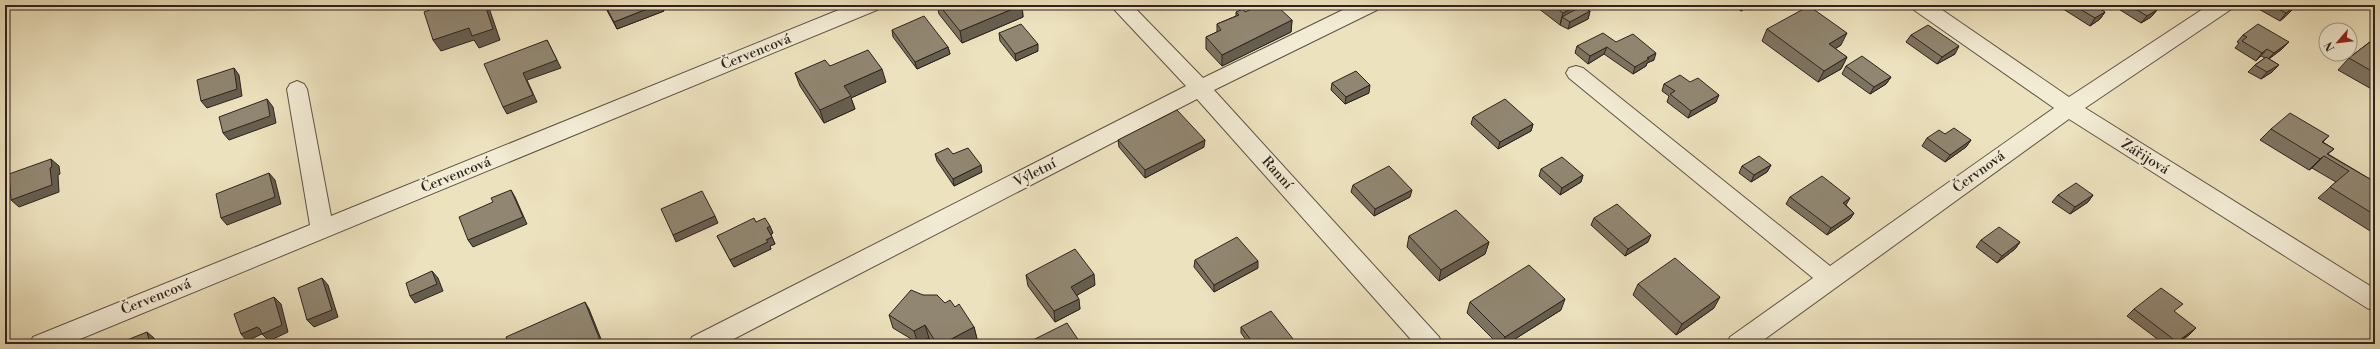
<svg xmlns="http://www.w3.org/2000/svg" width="2380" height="349" viewBox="0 0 2380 349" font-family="'Libre Bodoni',serif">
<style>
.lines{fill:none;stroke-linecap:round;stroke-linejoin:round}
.minor-casing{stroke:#5e5345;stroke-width:2}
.minor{fill:#f3ecd5;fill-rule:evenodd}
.wall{fill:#7d7361;stroke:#2e231d}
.shaded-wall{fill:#665e4f;stroke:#2e231d}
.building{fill:#918671;stroke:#2e231d}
.labels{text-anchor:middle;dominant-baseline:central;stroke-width:3.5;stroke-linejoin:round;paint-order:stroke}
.street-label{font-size:14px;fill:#2e231d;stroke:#f3ecd5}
</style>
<rect width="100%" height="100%" fill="#ede2be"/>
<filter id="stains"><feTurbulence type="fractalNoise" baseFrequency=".005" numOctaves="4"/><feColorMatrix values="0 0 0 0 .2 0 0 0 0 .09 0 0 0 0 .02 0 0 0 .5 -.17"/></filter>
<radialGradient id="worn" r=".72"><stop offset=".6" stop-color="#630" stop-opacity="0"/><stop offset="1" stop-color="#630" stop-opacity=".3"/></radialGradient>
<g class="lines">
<g class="minor-casing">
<g id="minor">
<path d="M851,5H880L877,10L68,344H30L33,337L310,225L287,89L290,84L297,81L304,84L307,89L331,216Z"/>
<path d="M1110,5H1132L1203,78L1353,5H1380L1377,10L1214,90L1439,337L1442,344H1415L1197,99L724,344H689L692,337L1186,86Z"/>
<path d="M1911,5H1935L2069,97L2209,5H2233L2230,10L2085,108L2375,289V311L2367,308L2069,119L1758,344H1727L1730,337L1813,278L1569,78L1566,73L1569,68L1576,66L1583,68L1830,266L2054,108L1914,10Z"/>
</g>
</g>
<use href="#minor" class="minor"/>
</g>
<g class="wall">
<path d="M604,5H661L664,11L617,29Z"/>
<path d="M937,5H1022L1023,17L962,43L939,14Z"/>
<path d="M1534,5H1583L1582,6L1590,11L1588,19L1568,29L1560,25Z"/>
<path d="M1733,5H1751L1741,11Z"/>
<path d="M2062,5H2094L2105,12L2100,19L2090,26L2060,7Z"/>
<path d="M2120,5H2149L2157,10L2151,17L2141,23L2117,8Z"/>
<path d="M2257,5H2291L2288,14L2280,21L2255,7Z"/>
<path d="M2331,5H2345L2338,9Z"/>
<path d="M1236,12H1245L1292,20L1291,32L1222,66L1206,49V37L1217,32V24L1236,16Z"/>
<path d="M1767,29L1841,45L1835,49L1847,57L1841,69L1818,82L1762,41Z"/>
<path d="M892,30L948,47L950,54L917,69L893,37Z"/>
<path d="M999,33L1038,51L1016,61L1000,41Z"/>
<path d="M1911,35L1955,54L1937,64L1906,42Z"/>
<path d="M2243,35L2289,42L2282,49L2269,59L2279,65L2272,72L2261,79L2248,72L2255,65L2265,58L2261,56L2256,61L2235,48L2239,43L2237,42Z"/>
<path d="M2375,38V91L2338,70L2349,58Z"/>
<path d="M1616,42L1654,60L1647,63L1646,66L1633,74L1604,54L1588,64L1575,53L1577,46Z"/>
<path d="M830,66L886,82L851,98L855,109L824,123L800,86L795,73Z"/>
<path d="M1846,66L1891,77L1886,84L1870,94L1842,74Z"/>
<path d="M1332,83L1369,93L1345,104L1331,90Z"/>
<path d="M1664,84L1716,102L1688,118L1667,102L1669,96L1662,91Z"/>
<path d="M1473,117L1533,124L1531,131L1498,149L1471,124Z"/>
<path d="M2271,129L2329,136L2323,142L2334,149L2328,154L2375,182V234L2318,198L2336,182L2312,168L2309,170L2260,140Z"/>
<path d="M1945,134L1971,140L1966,147L1945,162L1922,146L1927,138Z"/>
<path d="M1118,140L1204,147L1145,178L1119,147Z"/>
<path d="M935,154H953L982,172L954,186L937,161Z"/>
<path d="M1771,165L1767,172L1751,182L1739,173L1742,166Z"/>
<path d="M1541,169L1583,175L1581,182L1560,195L1539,176Z"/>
<path d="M1353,185L1410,197L1374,216L1351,192Z"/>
<path d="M2058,195H2093L2088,202L2070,214L2052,202Z"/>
<path d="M1790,197L1846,205L1854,213L1850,219L1827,235L1786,204Z"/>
<path d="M1594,218L1648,242L1625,256L1591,225Z"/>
<path d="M756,222L773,233L771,235L775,244L770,246L771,249L734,267L717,236Z"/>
<path d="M1409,236L1489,242L1485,254L1439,281L1407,247Z"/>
<path d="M1981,240L2020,242L2015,249L1997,263L1976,247Z"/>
<path d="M1195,260L1258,268L1214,292L1194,267Z"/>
<path d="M1026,275L1095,285L1077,295L1080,309L1055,322L1028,286Z"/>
<path d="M1638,284L1714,308L1676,335L1633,295Z"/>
<path d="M923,295L955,307L974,327L977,339L968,344H933L929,338L918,343L893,328L889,315Z"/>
<path d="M1470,302L1561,310L1507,344H1498L1467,313Z"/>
<path d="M2134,309L2175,312L2189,335L2176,344H2164L2127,316Z"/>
<path d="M1241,327L1297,344H1249L1241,333Z"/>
</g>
<g class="shaded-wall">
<path d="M485,5H488L500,40L479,48L474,40L441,51L433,40Z"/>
<path d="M657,5H661L664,11L617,29L614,22Z"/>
<path d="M1022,5L1023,17L962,43L960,31Z"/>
<path d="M1578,5H1583L1580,14L1562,17L1560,25L1563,13Z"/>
<path d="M1743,5H1751L1741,11Z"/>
<path d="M2295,7L2288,14L2280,21L2286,13Z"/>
<path d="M2157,10L2151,17L2141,23L2147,16Z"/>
<path d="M1590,11L1588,19L1568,29L1570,22Z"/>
<path d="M2105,12L2100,19L2090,26L2095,18Z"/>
<path d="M1292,20L1291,32L1222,66V55Z"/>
<path d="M1847,33L1841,45L1823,56L1829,44Z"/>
<path d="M547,40L561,68L527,80L537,102L507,114L503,107L523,73Z"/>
<path d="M2289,42L2282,49L2267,60L2274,53Z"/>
<path d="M1038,44V51L1016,61L1015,54Z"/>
<path d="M1959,46L1955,54L1937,64L1942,57Z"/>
<path d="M948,47L950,54L917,69L915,62Z"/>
<path d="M1607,47L1604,54L1588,64L1590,56Z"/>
<path d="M2267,49L2261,56L2256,61L2262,53Z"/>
<path d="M1656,53L1654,60L1647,63L1646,66L1633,74L1635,67L1647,58Z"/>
<path d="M1847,57L1841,69L1818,82L1824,71Z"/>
<path d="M2279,65L2272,72L2261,79L2267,72Z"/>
<path d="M234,68L239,75L242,96L207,108L201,101Z"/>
<path d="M882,69L886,82L851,98L855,109L824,123L820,110L844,86Z"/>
<path d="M1891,77L1886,84L1870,94L1874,87Z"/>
<path d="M1370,85L1369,93L1345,104L1346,97Z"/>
<path d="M1719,95L1716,102L1688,118L1691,111Z"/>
<path d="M267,99L273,107L276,123L229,140L223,133Z"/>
<path d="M1533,124L1531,131L1498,149L1500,142Z"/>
<path d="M1205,140L1204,147L1145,178V170Z"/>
<path d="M1971,140L1966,147L1945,162L1950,155Z"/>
<path d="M2324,156L2312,168L2309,170L2320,159Z"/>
<path d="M51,159L59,166L60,174L58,175L59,192L19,207L11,200L50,168Z"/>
<path d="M981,165L982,172L954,186L953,179Z"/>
<path d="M1771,165L1767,172L1751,182L1754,175Z"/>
<path d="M269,173L275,180L281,204L227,225L221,218Z"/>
<path d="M1583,175L1581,182L1560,195L1562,188Z"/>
<path d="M511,190L515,197L527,224L473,247L468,240Z"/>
<path d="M1412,190L1410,197L1374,216L1375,209Z"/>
<path d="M2093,195L2088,202L2070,214L2075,207Z"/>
<path d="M1850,198L1846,205L1839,210L1843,203Z"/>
<path d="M1854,213L1850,219L1827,235L1831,228Z"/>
<path d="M715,216L718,223L676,242L673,235Z"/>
<path d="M770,226L773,233L770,235L767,228Z"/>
<path d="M1651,235L1648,242L1625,256L1628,249Z"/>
<path d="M772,237L775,244L770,246L771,249L734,267L730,260L766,240Z"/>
<path d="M1489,242L1485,254L1439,281L1441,270Z"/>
<path d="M2020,242L2015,249L1997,263L2002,256Z"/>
<path d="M1258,261V268L1214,292V285Z"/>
<path d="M432,271L438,278L443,291L415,303L410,296Z"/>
<path d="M1094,274L1095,285L1072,298L1071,287Z"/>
<path d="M322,278L328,285L338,317L314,327L307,320Z"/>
<path d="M274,297L281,304L288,332L269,341L262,334Z"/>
<path d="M1720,297L1714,308L1676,335L1682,324Z"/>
<path d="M1079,299L1080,309L1055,322L1054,311Z"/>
<path d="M1565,299L1561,310L1507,344H1503L1505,337Z"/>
<path d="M585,302L589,309L603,344H591Z"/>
<path d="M925,325L929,338L918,343L914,331Z"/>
<path d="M257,327L264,333L247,341L241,334Z"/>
<path d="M974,327L977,339L968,344H942Z"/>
<path d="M2196,328L2189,335L2176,344H2175Z"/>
<path d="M147,332L154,338L156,344H150Z"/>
<path d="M1263,339L1262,344H1254Z"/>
</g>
<g class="building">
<path d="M444,5H485L493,29L472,36L469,28L433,40L424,12Z"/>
<path d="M605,5H657L614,22Z"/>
<path d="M939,5H1022L960,31Z"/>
<path d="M1260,5H1276L1292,20L1222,55L1206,37L1221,30L1217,24L1239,15L1236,12L1243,9L1245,12Z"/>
<path d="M1553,5H1578L1563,13Z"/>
<path d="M2073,5H2094L2105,12L2095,18Z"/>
<path d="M2129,5H2149L2157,10L2147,16Z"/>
<path d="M2271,5H2291L2295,7L2286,13Z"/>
<path d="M1582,6L1590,11L1570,22L1562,17Z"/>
<path d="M1809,6L1847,33L1829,44L1847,57L1824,71L1767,29Z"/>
<path d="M924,16L948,47L915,62L892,30Z"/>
<path d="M1021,24L1038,44L1015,54L999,33Z"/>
<path d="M2258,24L2289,42L2274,53L2267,49L2262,53L2242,41L2247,37L2243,35Z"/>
<path d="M1928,25L1959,46L1942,57L1911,35Z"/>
<path d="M1603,33L1616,42L1633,34L1656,53L1647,58L1649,59L1635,67L1607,47L1590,56L1577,46Z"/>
<path d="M2375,38V73L2349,58Z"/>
<path d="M547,40L557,60L523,73L533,95L503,107L484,64Z"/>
<path d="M868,50L882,69L844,86L851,96L820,110L795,73L825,60L830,66Z"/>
<path d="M1862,56L1891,77L1874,87L1846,66Z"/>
<path d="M2266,57L2279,65L2267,72L2255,65Z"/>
<path d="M234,68L237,89L201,101L197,80Z"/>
<path d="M1356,71L1370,85L1346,97L1332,83Z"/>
<path d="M1680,75L1690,82L1698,78L1719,95L1691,111L1670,94L1675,91L1664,84Z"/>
<path d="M267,99L270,116L223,133L219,117Z"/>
<path d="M1505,99L1533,124L1500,142L1473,117Z"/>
<path d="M1177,110L1205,140L1145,170L1118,140Z"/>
<path d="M2290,113L2329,136L2322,142L2334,149L2327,154L2375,182V215L2330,187L2349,171L2324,156L2320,159L2271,129Z"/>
<path d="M1954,128L1971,140L1950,155L1927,138L1939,130L1945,134Z"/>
<path d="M948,148L953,154L968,148L981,165L953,179L935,154Z"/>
<path d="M1759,156L1771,165L1754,175L1742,166Z"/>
<path d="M1562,157L1583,175L1562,188L1541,169Z"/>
<path d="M51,159L52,167L50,168L52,185L11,200L9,174Z"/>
<path d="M1389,166L1412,190L1375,209L1353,185Z"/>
<path d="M269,173L275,197L221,218L216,194Z"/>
<path d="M1822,176L1850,198L1843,203L1854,213L1831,228L1790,197Z"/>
<path d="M2076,183L2093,195L2075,207L2058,195Z"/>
<path d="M511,190L523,217L468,240L459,217L493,202L491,198Z"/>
<path d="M702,191L715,216L673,235L661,209Z"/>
<path d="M1617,204L1651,235L1628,249L1594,218Z"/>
<path d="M1456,210L1489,242L1441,270L1409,236Z"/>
<path d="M754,218L756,222L765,218L770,226L767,228L772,237L766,240L768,242L730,260L717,236Z"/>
<path d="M1999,227L2020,242L2002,256L1981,240Z"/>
<path d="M1237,237L1258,261L1214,285L1195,260Z"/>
<path d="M1075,249L1094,274L1071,287L1079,299L1054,311L1026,275Z"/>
<path d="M1675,258L1720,297L1682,324L1638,284Z"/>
<path d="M1529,265L1565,299L1505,337L1470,302Z"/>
<path d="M432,271L437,284L410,296L406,283Z"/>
<path d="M322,278L332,310L307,320L298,288Z"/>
<path d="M2161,288L2183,304L2174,311L2196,328L2177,342L2134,309Z"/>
<path d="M911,290L923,295H937L945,303L950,300L955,307L959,304L974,327L942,344H937L925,325L914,331L889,315Z"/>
<path d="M274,297L282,325L262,334L260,329L257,327L241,334L234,314Z"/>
<path d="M585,302L600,340L591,344H508L506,337Z"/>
<path d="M1271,311L1297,344H1266L1263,339L1254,344L1241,327Z"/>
<path d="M1067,323L1081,344H1031L1029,342Z"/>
<path d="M147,332L150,344H117Z"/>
</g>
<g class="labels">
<g class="street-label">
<text transform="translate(756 52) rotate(-22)">Červencová</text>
<text transform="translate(2145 157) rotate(32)">Zářijová</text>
<text transform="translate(1979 172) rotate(-36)">Červnová</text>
<text transform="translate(1035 173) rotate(-27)">Výletní</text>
<text transform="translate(1277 173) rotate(48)">Ranní</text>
<text transform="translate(456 175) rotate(-22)">Červencová</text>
<text transform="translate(156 297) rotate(-22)">Červencová</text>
</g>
</g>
<rect width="2380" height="349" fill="none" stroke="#ede2be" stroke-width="20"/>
<rect x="6" y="6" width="2368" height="337" fill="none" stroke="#2e231d" stroke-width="2"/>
<rect x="10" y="10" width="2360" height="329" fill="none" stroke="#2e231d"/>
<g transform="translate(2338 42) rotate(242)"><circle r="19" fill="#f3ecd5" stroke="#a49c8b"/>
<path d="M0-3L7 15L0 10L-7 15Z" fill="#8f2418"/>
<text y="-6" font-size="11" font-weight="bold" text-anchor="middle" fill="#2e231d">N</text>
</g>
<rect width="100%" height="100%" filter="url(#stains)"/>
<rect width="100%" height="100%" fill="url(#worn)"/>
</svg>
